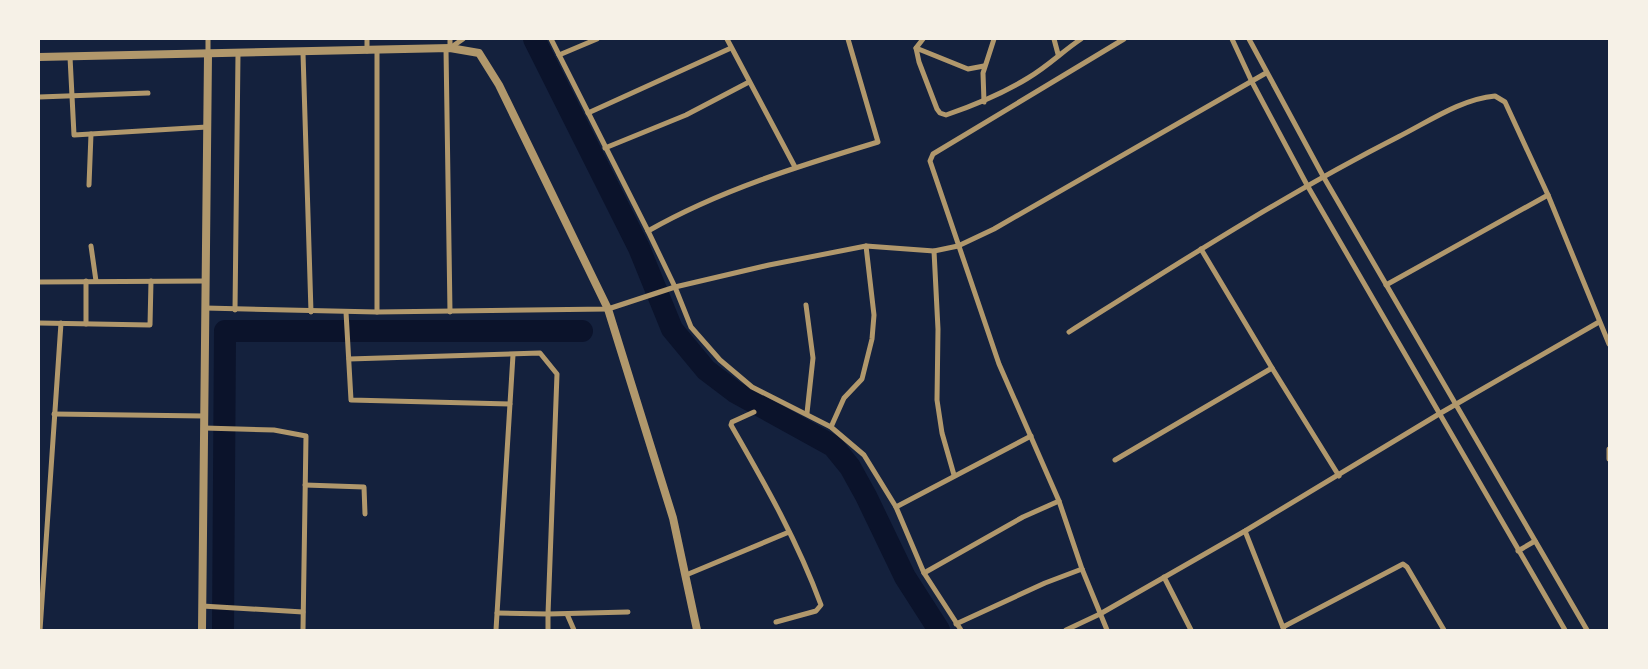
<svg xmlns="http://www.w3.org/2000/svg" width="1648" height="669" viewBox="0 0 1648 669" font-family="Merriweather,serif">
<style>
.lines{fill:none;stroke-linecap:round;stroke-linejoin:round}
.river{stroke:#0b132b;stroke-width:22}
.minor{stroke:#b1986c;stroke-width:5}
.tertiary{stroke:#b1986c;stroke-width:8}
</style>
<rect width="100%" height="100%" fill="#14213d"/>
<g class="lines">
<g class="river">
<path d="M534,39L639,248L672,329L706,370L735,392L833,446L850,467L866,496L905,577L939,630"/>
<path d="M223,630L225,331H582"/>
</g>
<g class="minor">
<path d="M450,39V48"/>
<path d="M551,39L648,231L675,287L691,327L720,360L752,387L831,427L864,455L896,507L924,573L961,630"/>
<path d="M727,39L795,167"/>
<path d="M923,39L916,48L919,62L937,109L940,113L946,115C975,105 1002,94 1028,78C1047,67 1063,51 1081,39"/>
<path d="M1054,39L1058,54"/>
<path d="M1232,39L1252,82L1307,185L1565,630"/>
<path d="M1249,39L1323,176L1587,630"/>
<path d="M450,48L463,39"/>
<path d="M916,48L968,69L984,66"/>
<path d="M446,49L450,312"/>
<path d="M377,50V312"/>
<path d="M367,51V39"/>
<path d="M303,53L311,312"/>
<path d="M208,55V39"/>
<path d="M559,55L597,39"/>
<path d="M70,57L74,135L207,127"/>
<path d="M39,97L148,93"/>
<path d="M984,102L983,73L994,39"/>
<path d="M588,113L731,48"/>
<path d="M605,148L686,115L749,82"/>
<path d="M89,185L91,134"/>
<path d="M648,231C720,190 799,166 878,142L848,39"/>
<path d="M91,246L96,281"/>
<path d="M1201,249L1272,368L1339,476"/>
<path d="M934,251L938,329L937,400L942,433L954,475"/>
<path d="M39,282L206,281"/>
<path d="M1386,285L1548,195"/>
<path d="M806,305L813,358L807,413"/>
<path d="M205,308L377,312L608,309L675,287L769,265L866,246L934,251L958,246L994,229L1266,73"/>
<path d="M235,310L238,54"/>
<path d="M346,312L351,400L510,404"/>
<path d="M39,323L150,325L151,281"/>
<path d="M86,324V281"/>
<path d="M1069,332C1177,264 1284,195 1398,137C1428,122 1461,99 1495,96L1505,102L1548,195L1609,344"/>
<path d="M349,359L540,353L557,374L548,614L628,612"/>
<path d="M754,412L732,422L731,425C765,484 798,542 821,605L816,611L776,622"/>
<path d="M54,414L204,416"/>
<path d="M831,427L844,398L862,379L872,339L874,315L866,246"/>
<path d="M204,428L274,430L306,436L303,630"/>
<path d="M1609,449V459"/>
<path d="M1115,460L1272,368"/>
<path d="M305,485L364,487L365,514"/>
<path d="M896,507L1031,436"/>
<path d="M1245,531L1284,630"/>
<path d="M1518,551L1535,541"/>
<path d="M924,573L1023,517L1059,501"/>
<path d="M686,575L789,532"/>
<path d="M1164,577L1191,630"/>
<path d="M202,606L303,612"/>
<path d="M497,613L548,614V630"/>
<path d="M567,614L574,630"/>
<path d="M956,624L1045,583L1082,569"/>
<path d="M1283,627L1403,564L1407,567L1444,630"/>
<path d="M40,630L61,323"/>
<path d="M496,630L513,355"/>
<path d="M1066,630L1100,614L1245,531L1439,414L1599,322"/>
<path d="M1107,630L1082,569L1059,501L999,364L930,161L933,154L1124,39"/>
</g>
<g class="tertiary">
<path d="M39,57L450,48L479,53L499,85L608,309L673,518L697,630"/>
<path d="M202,630L208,55"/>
</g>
</g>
<rect width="1648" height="669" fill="none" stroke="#f6f1e7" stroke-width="80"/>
</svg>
